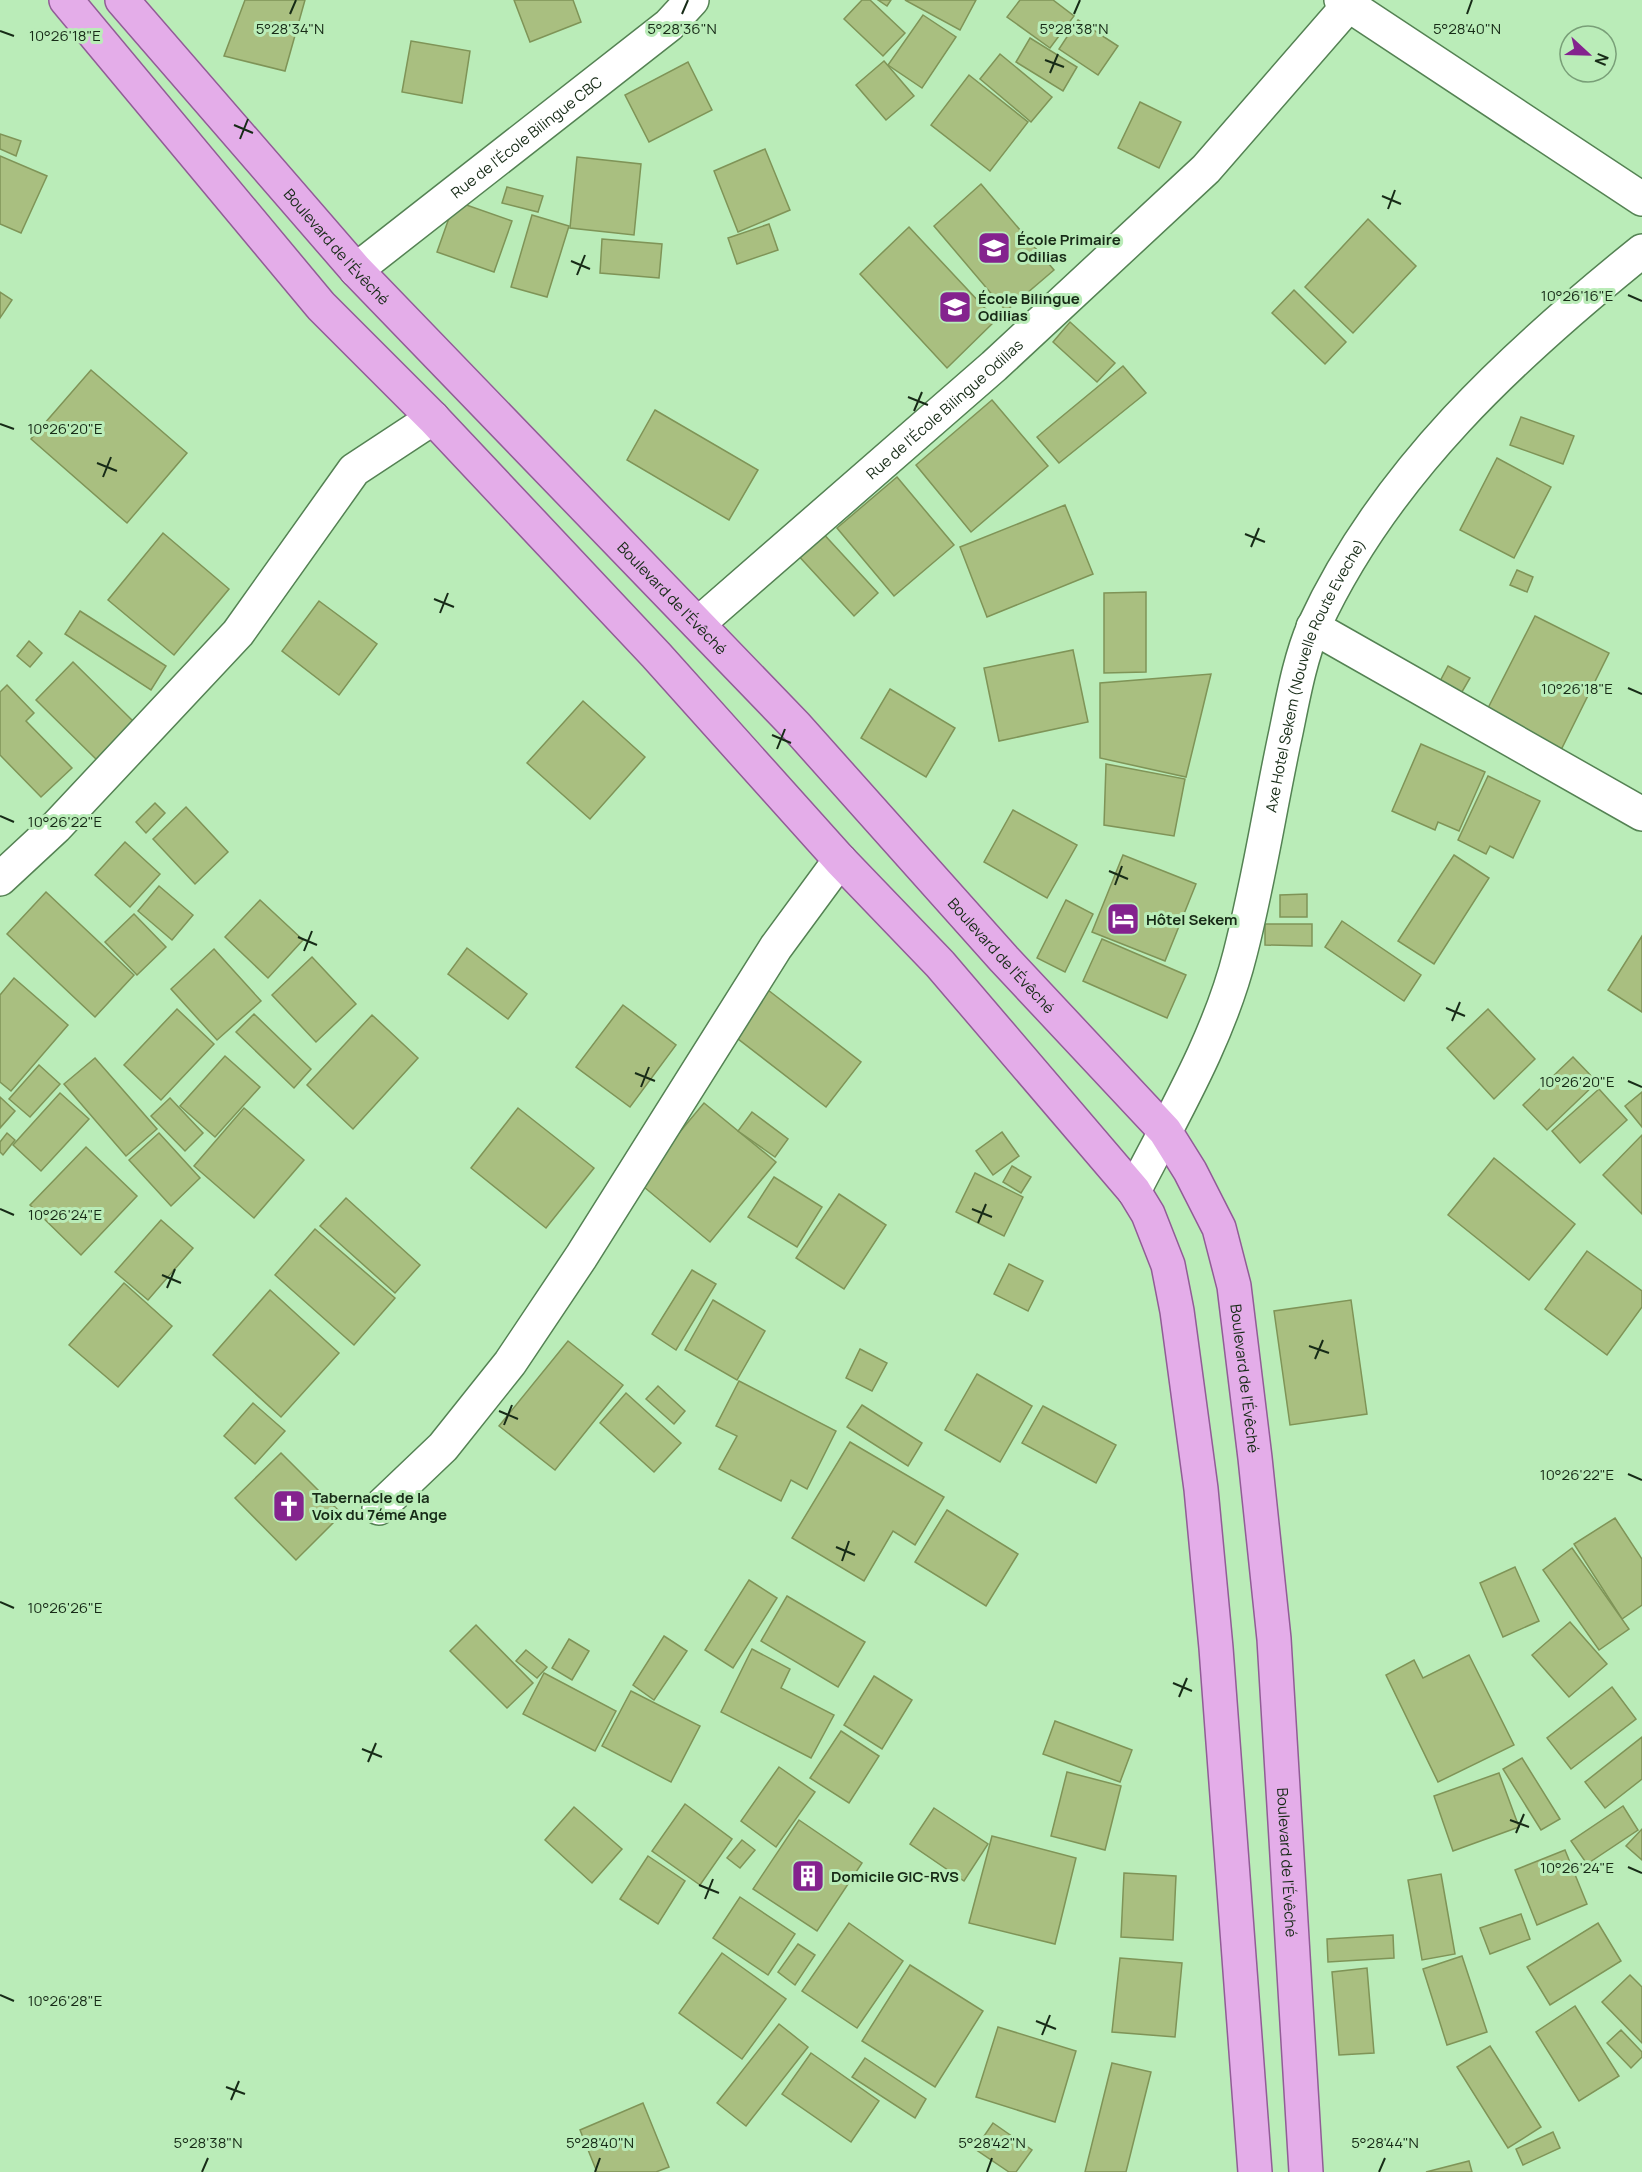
<svg xmlns="http://www.w3.org/2000/svg" width="1642" height="2172" viewBox="0 0 1642 2172" font-family="Manrope,sans-serif">
<style>
.building{fill:#a9bf80;stroke:#7f9457;stroke-width:1.5}
.lines{fill:none;stroke-linecap:round;stroke-linejoin:round}
.minor-casing{stroke:#548253;stroke-width:36}
.tertiary-casing{stroke:#548253;stroke-width:36}
.primary-casing{stroke:#915c96;stroke-width:36}
.minor{stroke:#fff;stroke-width:33}
.tertiary{stroke:#fff;stroke-width:33}
.primary{stroke:#e4ade9;stroke-width:33}
.ticks{fill:none;stroke:#172b17;stroke-width:2}
.labels{text-anchor:middle;dominant-baseline:central;stroke-width:6;stroke-linejoin:round;paint-order:stroke}
.street-label{font-size:15px;fill:#172b17;stroke:#baecb8}
.poi-label{font-size:15px;font-weight:bold;fill:#172b17;stroke:#baecb8;text-anchor:start}
.ticks-label{font-size:15px;text-anchor:middle;fill:#172b17;stroke:#baecb8;stroke-width:6;stroke-linejoin:round;paint-order:stroke}
</style>
<rect width="100%" height="100%" fill="#baecb8"/>
<g class="building">
<path d="M245,0H305L285,71L224,56Z"/>
<path d="M514,0H573L581,22L530,42Z"/>
<path d="M862,0H870L905,33L883,56L844,19Z"/>
<path d="M878,0H891L887,6Z"/>
<path d="M905,0H976L960,30Z"/>
<path d="M1020,0H1053L1074,16L1050,48L1007,17Z"/>
<path d="M923,15L956,37L922,88L888,65Z"/>
<path d="M1078,20L1118,46L1098,75L1059,49Z"/>
<path d="M1030,38L1077,67L1063,91L1016,62Z"/>
<path d="M411,41L470,51L462,103L402,92Z"/>
<path d="M1000,54L1052,97L1031,122L980,79Z"/>
<path d="M884,61L914,96L886,120L856,85Z"/>
<path d="M688,62L712,110L649,142L625,95Z"/>
<path d="M969,75L1028,122L990,171L931,125Z"/>
<path d="M1140,102L1181,122L1159,168L1118,148Z"/>
<path d="M0,134L21,141L16,156L0,149Z"/>
<path d="M765,149L790,210L738,232L714,171Z"/>
<path d="M0,156L47,176L21,233L0,224Z"/>
<path d="M577,157L641,164L634,235L570,228Z"/>
<path d="M981,184L1054,270L1006,311L934,226Z"/>
<path d="M507,187L543,196L538,212L502,203Z"/>
<path d="M455,201L512,221L494,272L437,252Z"/>
<path d="M532,215L569,226L547,297L511,287Z"/>
<path d="M1368,219L1416,266L1353,333L1305,287Z"/>
<path d="M769,224L778,250L737,264L728,238Z"/>
<path d="M909,227L996,320L947,368L860,274Z"/>
<path d="M602,239L662,244L659,278L600,273Z"/>
<path d="M1294,290L1346,342L1325,364L1272,313Z"/>
<path d="M0,292L12,300L0,318Z"/>
<path d="M1070,322L1115,363L1097,382L1053,342Z"/>
<path d="M1123,366L1146,393L1059,463L1037,437Z"/>
<path d="M91,370L187,453L127,523L31,439Z"/>
<path d="M992,400L1048,466L971,532L916,465Z"/>
<path d="M655,410L758,470L729,520L627,460Z"/>
<path d="M1521,417L1574,436L1563,464L1510,445Z"/>
<path d="M1497,458L1551,487L1514,558L1460,530Z"/>
<path d="M897,477L954,545L894,596L837,528Z"/>
<path d="M1065,505L1093,574L987,617L960,547Z"/>
<path d="M819,529L878,593L854,616L795,552Z"/>
<path d="M163,533L229,589L174,655L108,600Z"/>
<path d="M1517,570L1533,577L1527,592L1510,585Z"/>
<path d="M1146,592V672L1104,673V593Z"/>
<path d="M319,601L377,644L339,695L282,651Z"/>
<path d="M80,611L166,666L151,690L65,634Z"/>
<path d="M1535,616L1609,653L1561,750L1486,712Z"/>
<path d="M29,641L42,653L30,667L17,656Z"/>
<path d="M1073,650L1088,722L999,741L984,668Z"/>
<path d="M73,662L136,724L99,762L36,700Z"/>
<path d="M1448,666L1470,678L1459,697L1438,685Z"/>
<path d="M1211,674L1186,777L1100,758V683Z"/>
<path d="M7,685L34,713L26,721L72,768L41,797L0,755V692Z"/>
<path d="M890,689L955,728L926,777L861,738Z"/>
<path d="M583,701L645,757L590,819L527,763Z"/>
<path d="M1421,744L1485,772L1459,831L1438,822L1435,830L1392,811Z"/>
<path d="M1106,764L1185,779L1174,836L1104,825Z"/>
<path d="M1488,776L1540,801L1513,858L1490,846L1486,854L1458,840Z"/>
<path d="M155,803L165,813L146,833L136,822Z"/>
<path d="M186,807L228,852L195,884L153,839Z"/>
<path d="M1013,810L1077,845L1047,898L984,862Z"/>
<path d="M125,842L160,874L130,907L95,875Z"/>
<path d="M1123,855L1196,884L1165,961L1092,932Z"/>
<path d="M1454,855L1489,878L1434,964L1398,941Z"/>
<path d="M159,886L193,915L172,940L138,911Z"/>
<path d="M46,892L134,975L95,1017L7,934Z"/>
<path d="M1307,894V917H1280V895Z"/>
<path d="M260,900L303,940L268,978L225,937Z"/>
<path d="M1066,900L1093,914L1065,972L1037,958Z"/>
<path d="M134,914L166,947L137,975L105,942Z"/>
<path d="M1342,921L1421,975L1404,1001L1325,947Z"/>
<path d="M1265,924H1312V946L1265,945Z"/>
<path d="M1642,936V1012L1608,990Z"/>
<path d="M1102,939L1186,975L1167,1018L1083,981Z"/>
<path d="M467,948L527,994L508,1019L448,974Z"/>
<path d="M214,949L261,1001L217,1040L171,989Z"/>
<path d="M312,957L356,1004L316,1042L272,995Z"/>
<path d="M14,978L68,1025L11,1091L0,1082V995Z"/>
<path d="M768,990L861,1062L826,1107L733,1035Z"/>
<path d="M623,1005L676,1045L630,1107L576,1067Z"/>
<path d="M177,1009L214,1044L161,1100L124,1065Z"/>
<path d="M1488,1009L1535,1059L1494,1099L1447,1048Z"/>
<path d="M254,1014L311,1069L294,1088L236,1032Z"/>
<path d="M372,1015L418,1058L353,1129L307,1085Z"/>
<path d="M225,1056L260,1087L215,1137L180,1106Z"/>
<path d="M1573,1057L1597,1082L1547,1130L1523,1105Z"/>
<path d="M95,1058L157,1129L126,1156L64,1084Z"/>
<path d="M39,1065L60,1084L30,1117L9,1099Z"/>
<path d="M1599,1089L1627,1120L1580,1163L1552,1131Z"/>
<path d="M1642,1092V1127L1625,1106Z"/>
<path d="M60,1093L89,1119L41,1171L13,1145Z"/>
<path d="M0,1097L15,1111L0,1128Z"/>
<path d="M170,1098L203,1133L185,1151L151,1116Z"/>
<path d="M704,1103L776,1162L710,1242L638,1182Z"/>
<path d="M244,1108L304,1160L254,1218L194,1166Z"/>
<path d="M518,1108L594,1168L546,1228L471,1168Z"/>
<path d="M752,1112L788,1139L775,1157L738,1131Z"/>
<path d="M1002,1132L1019,1156L993,1175L976,1151Z"/>
<path d="M7,1133L15,1140L3,1155L0,1152V1142Z"/>
<path d="M159,1133L200,1178L171,1206L129,1160Z"/>
<path d="M1642,1135V1214L1603,1175Z"/>
<path d="M86,1147L137,1196L81,1255L30,1205Z"/>
<path d="M1494,1158L1575,1224L1529,1280L1448,1215Z"/>
<path d="M1012,1166L1031,1177L1021,1193L1003,1182Z"/>
<path d="M975,1173L1023,1197L1004,1236L956,1212Z"/>
<path d="M774,1177L822,1207L797,1247L748,1217Z"/>
<path d="M839,1194L886,1225L844,1289L796,1258Z"/>
<path d="M346,1198L420,1265L395,1293L320,1226Z"/>
<path d="M161,1220L193,1248L148,1300L115,1272Z"/>
<path d="M315,1229L395,1298L354,1345L275,1275Z"/>
<path d="M1587,1251L1642,1291V1307L1607,1355L1545,1309Z"/>
<path d="M1009,1264L1043,1281L1028,1311L994,1294Z"/>
<path d="M692,1270L716,1284L676,1350L652,1334Z"/>
<path d="M124,1283L172,1326L118,1387L69,1345Z"/>
<path d="M270,1290L339,1353L281,1417L213,1355Z"/>
<path d="M713,1300L765,1331L737,1380L685,1350Z"/>
<path d="M1351,1300L1367,1414L1290,1425L1274,1311Z"/>
<path d="M568,1341L623,1385L555,1470L499,1426Z"/>
<path d="M860,1349L887,1363L872,1391L846,1378Z"/>
<path d="M977,1374L1032,1406L1000,1462L945,1430Z"/>
<path d="M739,1381L836,1431L807,1489L791,1480L781,1501L719,1469L737,1436L716,1426Z"/>
<path d="M658,1386L685,1411L674,1424L646,1399Z"/>
<path d="M626,1393L681,1443L654,1472L600,1423Z"/>
<path d="M253,1403L285,1431L255,1464L224,1436Z"/>
<path d="M862,1405L922,1443L908,1466L847,1427Z"/>
<path d="M1043,1406L1116,1445L1096,1483L1022,1443Z"/>
<path d="M850,1442L944,1497L915,1545L893,1531L864,1581L792,1538Z"/>
<path d="M281,1453L342,1514L296,1560L235,1498Z"/>
<path d="M947,1510L1018,1554L986,1606L915,1562Z"/>
<path d="M1615,1518L1642,1559V1605L1622,1619L1574,1544Z"/>
<path d="M1572,1548L1629,1629L1599,1650L1543,1570Z"/>
<path d="M1515,1567L1539,1621L1503,1637L1480,1583Z"/>
<path d="M749,1580L777,1598L733,1668L705,1650Z"/>
<path d="M787,1596L865,1642L838,1687L761,1641Z"/>
<path d="M1570,1622L1607,1664L1569,1697L1532,1655Z"/>
<path d="M476,1625L533,1683L507,1708L450,1651Z"/>
<path d="M664,1636L687,1651L654,1700L633,1685Z"/>
<path d="M569,1639L589,1651L572,1680L552,1668Z"/>
<path d="M752,1649L790,1669L781,1688L834,1715L811,1758L721,1712Z"/>
<path d="M526,1650L547,1667L537,1678L516,1661Z"/>
<path d="M1469,1655L1514,1745L1438,1782L1386,1675L1414,1660L1423,1678Z"/>
<path d="M544,1673L616,1711L595,1751L523,1714Z"/>
<path d="M874,1676L912,1700L882,1749L844,1725Z"/>
<path d="M1612,1687L1636,1719L1571,1769L1547,1738Z"/>
<path d="M631,1691L700,1726L671,1782L602,1746Z"/>
<path d="M1055,1721L1132,1750L1120,1782L1043,1754Z"/>
<path d="M841,1731L879,1756L849,1803L810,1778Z"/>
<path d="M1642,1737V1779L1605,1808L1585,1782Z"/>
<path d="M1522,1758L1560,1819L1541,1830L1503,1769Z"/>
<path d="M779,1767L815,1792L776,1847L741,1821Z"/>
<path d="M1067,1772L1121,1786L1105,1850L1051,1836Z"/>
<path d="M1499,1773L1519,1827L1453,1851L1434,1796Z"/>
<path d="M685,1804L732,1839L700,1885L652,1851Z"/>
<path d="M1623,1806L1638,1830L1587,1864L1571,1841Z"/>
<path d="M574,1807L622,1849L592,1883L545,1840Z"/>
<path d="M934,1808L988,1844L964,1881L910,1844Z"/>
<path d="M799,1820L862,1863L817,1931L753,1889Z"/>
<path d="M1642,1829V1860L1626,1846Z"/>
<path d="M992,1836L1076,1858L1055,1944L969,1923Z"/>
<path d="M742,1840L755,1850L740,1868L727,1858Z"/>
<path d="M1565,1850L1587,1904L1537,1925L1515,1870Z"/>
<path d="M648,1856L685,1881L658,1924L620,1899Z"/>
<path d="M1124,1873L1176,1876L1173,1940L1121,1937Z"/>
<path d="M1441,1874L1455,1954L1422,1960L1408,1880Z"/>
<path d="M740,1897L795,1934L768,1975L713,1938Z"/>
<path d="M1521,1914L1530,1939L1490,1954L1480,1928Z"/>
<path d="M849,1923L903,1961L857,2028L802,1991Z"/>
<path d="M1598,1923L1621,1961L1550,2005L1527,1967Z"/>
<path d="M1393,1935L1394,1958L1328,1962L1327,1939Z"/>
<path d="M798,1944L815,1955L795,1985L778,1972Z"/>
<path d="M722,1953L786,1999L742,2059L679,2013Z"/>
<path d="M1462,1956L1487,2032L1447,2045L1423,1969Z"/>
<path d="M1120,1958L1182,1963L1175,2037L1112,2032Z"/>
<path d="M910,1965L983,2011L935,2087L862,2041Z"/>
<path d="M1367,1968L1374,2053L1339,2055L1332,1972Z"/>
<path d="M1630,1975L1642,1987V2043L1602,2002Z"/>
<path d="M1575,2006L1619,2076L1579,2101L1536,2032Z"/>
<path d="M779,2024L808,2047L746,2126L717,2103Z"/>
<path d="M998,2027L1076,2051L1055,2122L976,2097Z"/>
<path d="M1621,2030L1642,2052V2057L1631,2068L1607,2043Z"/>
<path d="M1490,2046L1541,2127L1508,2148L1457,2067Z"/>
<path d="M811,2053L879,2101L851,2142L782,2094Z"/>
<path d="M865,2058L926,2099L915,2118L852,2077Z"/>
<path d="M1112,2063L1151,2072L1126,2172H1085Z"/>
<path d="M643,2103L669,2167L656,2172H597L580,2130Z"/>
<path d="M993,2123L1032,2150L1016,2172H1009L975,2149Z"/>
<path d="M1553,2132L1560,2148L1523,2165L1516,2149Z"/>
<path d="M1469,2161L1472,2172H1426Z"/>
</g>
<g class="lines">
<g class="minor-casing">
<g id="minor">
<path d="M1341,0L1642,199"/>
<path id="s1" d="M356,270L669,25L692,0"/>
<path id="s2" d="M698,624L994,366L1206,169L1353,0"/>
<path d="M1313,627L1642,814"/>
<path d="M0,879L56,827L238,633L354,470L433,418"/>
<path d="M379,1508L443,1447L510,1363L581,1257L776,947L840,860"/>
</g>
</g>
<g class="tertiary-casing">
<g id="tertiary">
<path id="s3" d="M1134,1191C1173,1115 1219,1038 1240,954C1259,881 1270,806 1286,732C1293,698 1300,658 1314,626C1385,472 1513,355 1642,251"/>
</g>
</g>
<g class="primary-casing">
<g id="primary">
<path d="M66,0L321,306L433,418L656,655L840,860L940,964L1134,1191L1148,1214L1168,1265L1177,1311L1201,1489L1216,1648L1255,2172"/>
<path id="s4" d="M122,0L356,270L796,726L1004,959L1165,1131L1190,1171L1219,1228L1234,1286L1255,1458L1274,1639L1306,2172"/>
</g>
</g>
<use href="#minor" class="minor"/>
<use href="#tertiary" class="tertiary"/>
<use href="#primary" class="primary"/>
</g>
<path class="ticks" d="M290,14L296,0M682,14L688,0M1074,14L1080,0M1467,14L1472,0M0,31L14,36M1045,60L1064,67M1050,73L1058,54M234,125L253,133M240,139L248,119M1382,196L1401,204M1388,209L1395,190M571,261L590,269M577,275L585,255M1628,295L1642,301M908,397L928,405M914,411L922,392M0,424L14,429M97,463L117,471M103,477L111,457M1245,534L1265,542M1251,547L1259,528M434,599L454,607M440,613L448,593M1628,688L1642,694M772,735L791,743M777,749L785,729M0,816L14,822M1109,871L1128,879M1115,885L1122,866M298,937L317,945M304,951L312,931M1446,1008L1465,1016M1452,1021L1460,1002M635,1073L655,1081M1628,1081L1642,1087M641,1087L649,1067M0,1209L14,1215M972,1209L992,1217M978,1223L986,1204M162,1275L181,1283M167,1288L175,1269M1309,1346L1329,1353M1315,1359L1323,1340M499,1411L518,1419M504,1425L512,1405M1628,1474L1642,1480M836,1547L855,1555M842,1561L849,1541M0,1602L14,1608M1173,1683L1192,1691M1179,1697L1187,1678M362,1749L382,1757M368,1762L376,1743M1510,1820L1529,1827M1516,1833L1524,1814M1628,1867L1642,1873M699,1885L719,1893M705,1899L713,1879M0,1995L14,2001M1036,2021L1056,2029M1042,2035L1050,2015M226,2087L245,2094M231,2100L239,2081M202,2172L208,2158M595,2172L600,2158M987,2172L992,2158M1379,2172L1385,2158"/>
<defs>
<g id="school-square" transform="scale(1.725)"><rect x="-9" y="-9" width="18" height="18" rx="4" fill="#84238e" stroke="#baecb8"/><path d="M0-5L7-2L0 1L-7-2ZM-4 1L0 2.5L4 1V4Q0 6-4 4Z" fill="#fff"/></g>
<g id="hotel-square" transform="scale(1.725)"><rect x="-9" y="-9" width="18" height="18" rx="4" fill="#84238e" stroke="#baecb8"/><path d="M-6-4.5h1.5V1H6V5H4.5V3h-9V5H-6ZM-4 0a1.8 1.8 0 1 1 3.6 0ZM.5 0V-2.5h3Q6-2.5 6 0Z" fill="#fff"/></g>
<g id="church-square" transform="scale(1.725)"><rect x="-9" y="-9" width="18" height="18" rx="4" fill="#84238e" stroke="#baecb8"/><path d="M-1.2-6h2.4v3.5h3.3v2.4h-3.3V6h-2.4V-.1h-3.3v-2.4h3.3Z" fill="#fff"/></g>
<g id="building-square" transform="scale(1.725)"><rect x="-9" y="-9" width="18" height="18" rx="4" fill="#84238e" stroke="#baecb8"/><path d="M-4-6H4V6H1V3H-1V6H-4ZM-2.5-4.3h1.7v1.8h-1.7ZM.8-4.3h1.7v1.8H.8ZM-2.5-1h1.7V.8h-1.7ZM.8-1h1.7V.8H.8Z" fill="#fff"/></g>
</defs>
<g fill-rule="evenodd">
<use href="#school-square" x="994" y="248"/>
<use href="#school-square" x="955" y="307"/>
<use href="#hotel-square" x="1123" y="919"/>
<use href="#church-square" x="289" y="1506"/>
<use href="#building-square" x="808" y="1876"/>
</g>
<g class="labels">
<g class="street-label">
<text stroke="none"><textPath href="#s1" startOffset="216">Rue de l'École Bilingue CBC</textPath></text>
<text stroke="none"><textPath href="#s4" startOffset="327">Boulevard de l'Évêché</textPath></text>
<text stroke="none"><textPath href="#s2" startOffset="327">Rue de l'École Bilingue Odilias</textPath></text>
<text stroke="none"><textPath href="#s4" startOffset="813">Boulevard de l'Évêché</textPath></text>
<text stroke="none"><textPath href="#s3" startOffset="550">Axe Hotel Sekem (Nouvelle Route Eveche)</textPath></text>
<text stroke="none"><textPath href="#s4" startOffset="1299">Boulevard de l'Évêché</textPath></text>
<text stroke="none"><textPath href="#s4" startOffset="1803">Boulevard de l'Évêché</textPath></text>
<text stroke="none"><textPath href="#s4" startOffset="2289">Boulevard de l'Évêché</textPath></text>
</g>
<g class="poi-label">
<text x="1017" y="239">École Primaire<tspan x="1017" dy="17">Odilias</tspan></text>
<text x="978" y="298">École Bilingue<tspan x="978" dy="17">Odilias</tspan></text>
<text x="1146" y="919">Hôtel Sekem</text>
<text x="312" y="1497">Tabernacle de la<tspan x="312" dy="17">Voix du 7éme Ange</tspan></text>
<text x="831" y="1876">Domicile GIC-RVS</text>
</g>
</g>
<g class="ticks-label">
<text x="682" y="34">5°28'36"N</text>
<text x="1074" y="34">5°28'38"N</text>
<text x="290" y="34">5°28'34"N</text>
<text x="1467" y="34">5°28'40"N</text>
<text x="65" y="41">10°26'18"E</text>
<text x="1577" y="301">10°26'16"E</text>
<text x="65" y="434">10°26'20"E</text>
<text x="1577" y="694">10°26'18"E</text>
<text x="65" y="827">10°26'22"E</text>
<text x="1577" y="1087">10°26'20"E</text>
<text x="65" y="1220">10°26'24"E</text>
<text x="1577" y="1480">10°26'22"E</text>
<text x="65" y="1613">10°26'26"E</text>
<text x="1577" y="1873">10°26'24"E</text>
<text x="65" y="2006">10°26'28"E</text>
<text x="208" y="2148">5°28'38"N</text>
<text x="600" y="2148">5°28'40"N</text>
<text x="992" y="2148">5°28'42"N</text>
<text x="1385" y="2148">5°28'44"N</text>
</g>
<g transform="translate(1588 54) rotate(112)"><circle r="28" fill="#baecb8" stroke="#799f78" stroke-width="1.5"/>
<path d="M0-4.5L10 22L0 15L-10 22Z" fill="#84238e"/>
<text y="-9" font-size="16" font-weight="bold" text-anchor="middle" fill="#172b17">N</text>
</g>
</svg>
